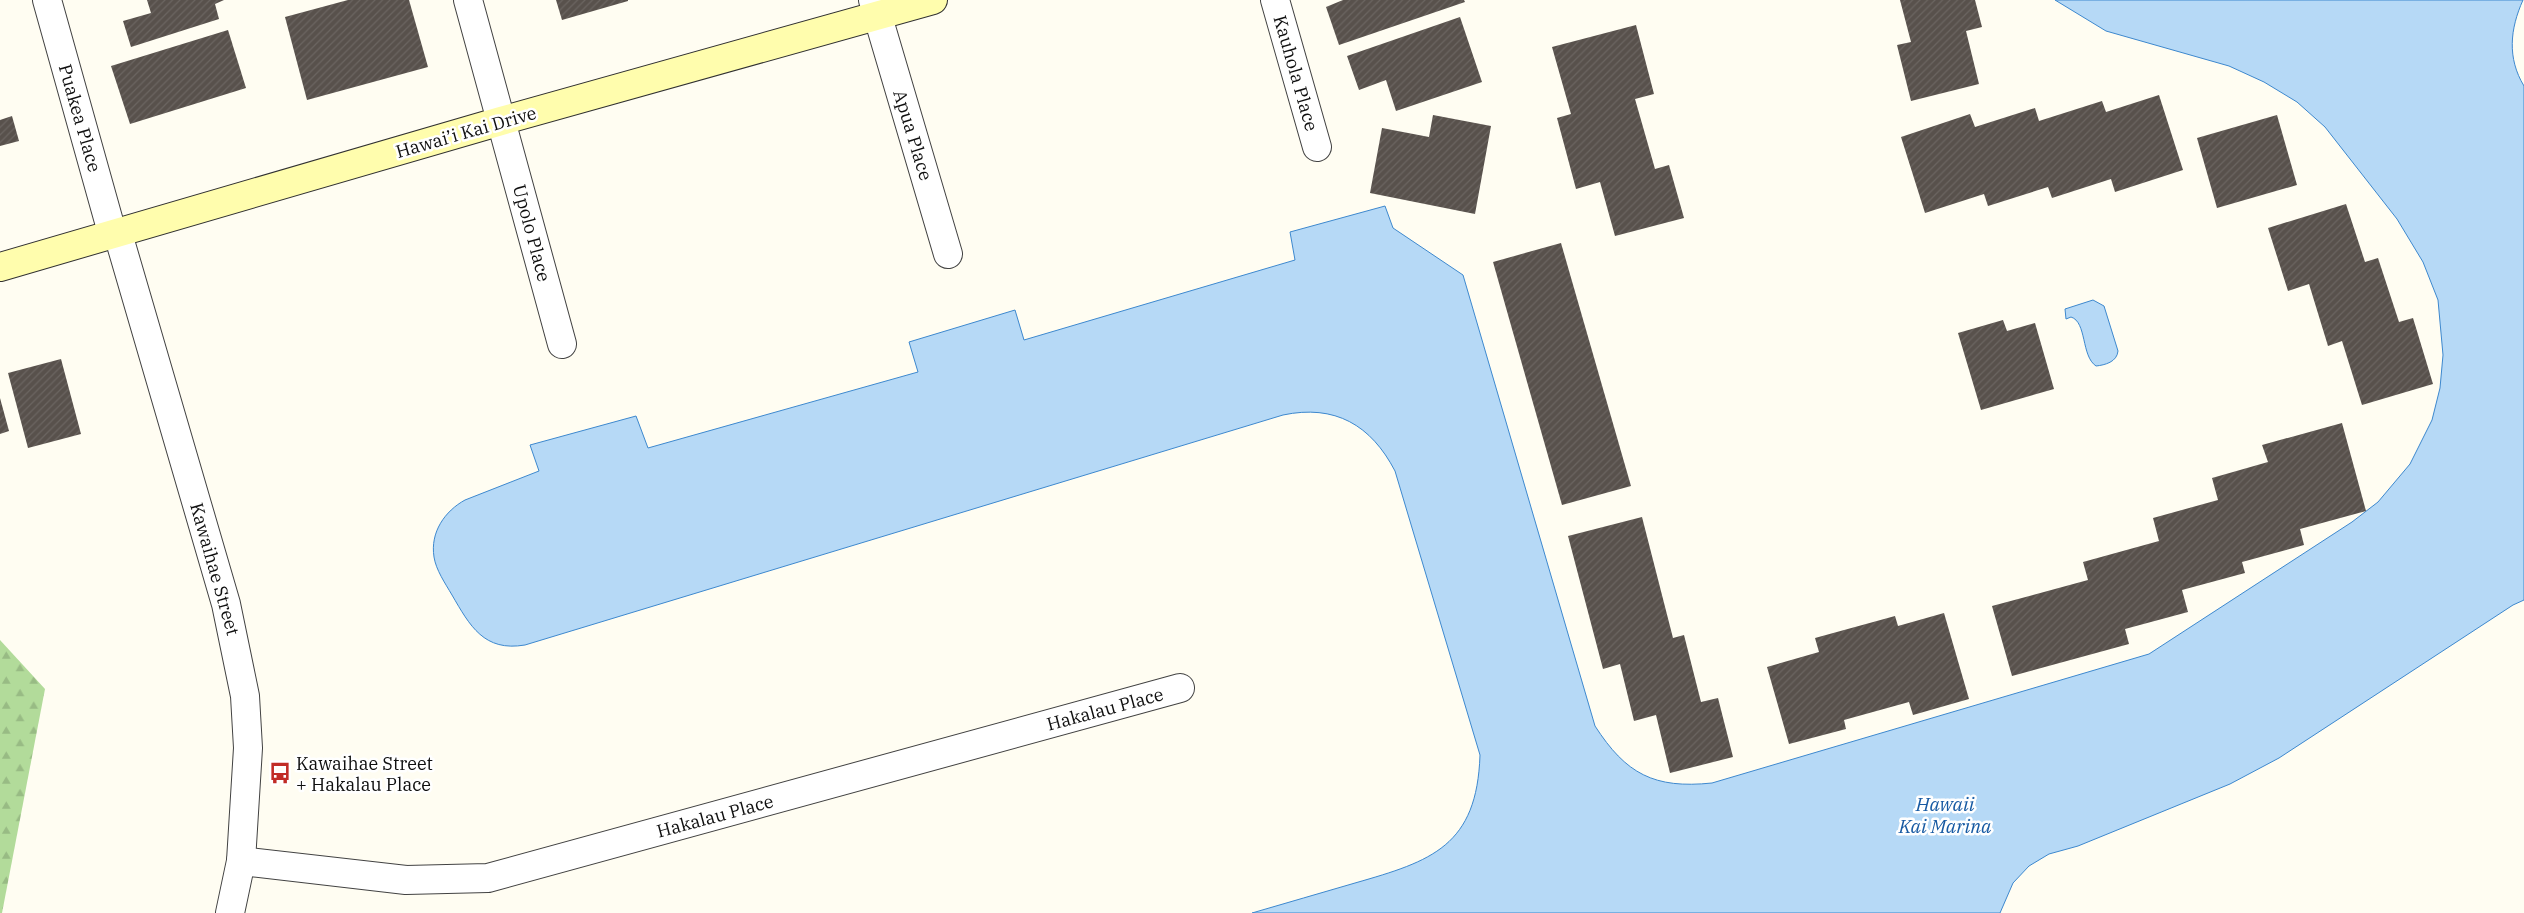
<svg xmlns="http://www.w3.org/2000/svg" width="2524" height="913" viewBox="0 0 2524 913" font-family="'IBM Plex Serif',serif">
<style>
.forest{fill:url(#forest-firs)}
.water{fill:#b6d9f6;stroke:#3d88ce}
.building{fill:url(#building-hatch)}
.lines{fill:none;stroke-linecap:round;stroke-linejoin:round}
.minor-casing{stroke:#424242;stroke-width:30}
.tertiary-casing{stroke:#424242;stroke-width:30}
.secondary-casing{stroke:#313131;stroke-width:30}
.minor{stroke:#fff;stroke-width:28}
.tertiary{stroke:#fff;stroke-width:28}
.secondary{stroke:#fffdad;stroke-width:28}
.labels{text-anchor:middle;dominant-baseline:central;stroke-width:5;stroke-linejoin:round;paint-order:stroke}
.street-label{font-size:18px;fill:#0f0f0f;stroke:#fff}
.poi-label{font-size:18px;fill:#0f0f0f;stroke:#fff;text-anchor:start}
.water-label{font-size:19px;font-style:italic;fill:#175aa3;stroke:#fff}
</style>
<defs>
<pattern id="forest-firs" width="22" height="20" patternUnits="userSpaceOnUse" patternTransform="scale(1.25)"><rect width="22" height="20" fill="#b2db9a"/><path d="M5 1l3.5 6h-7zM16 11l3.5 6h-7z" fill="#98bb84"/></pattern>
<pattern id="building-hatch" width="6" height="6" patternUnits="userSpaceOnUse" patternTransform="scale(1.25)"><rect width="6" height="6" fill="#58514c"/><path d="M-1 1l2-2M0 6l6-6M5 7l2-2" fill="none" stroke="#6b6561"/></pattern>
</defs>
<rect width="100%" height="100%" fill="#fffdf2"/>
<path class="forest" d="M0,640L45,689L2,913H0Z"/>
<g class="water">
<path d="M2055,0H2523C2510,29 2507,58 2524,86V600L2513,605L2279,758L2230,784L2078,846L2049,854L2029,866L2013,883L2000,913H1252C1286,903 1321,893 1355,883C1432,861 1477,846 1480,755L1395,471C1371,425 1335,404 1283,415L525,645C484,652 470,626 452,595C445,583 436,570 434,557C430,532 445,511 465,500L539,471L530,445L636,416L648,448L918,372L909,342L1015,310L1024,340L1295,260L1290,232L1385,206L1393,228L1463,275L1595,726C1626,774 1654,789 1712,783L2149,654L2352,522L2378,502L2410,464L2432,420L2440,388L2443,355L2438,300L2423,262L2397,219L2325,127L2297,102L2264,82L2229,66L2106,31Z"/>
<path d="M2093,300L2104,306L2118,351C2117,362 2105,365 2096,366C2081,356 2087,322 2071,317L2066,319L2065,309Z"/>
</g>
<g class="building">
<path d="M147,0H224L215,4L219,19L131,47L123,21L151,13Z"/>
<path d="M348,0H409L428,67L307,100L285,17Z"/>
<path d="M556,0H628V1L562,20Z"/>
<path d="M1343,0H1464L1465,2L1339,45L1326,7Z"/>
<path d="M1900,0H1975L1982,27L1966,31L1979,84L1911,101L1897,45L1911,42Z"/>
<path d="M1460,17L1482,82L1396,111L1386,80L1359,90L1347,56Z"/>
<path d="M1636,25L1654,94L1635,99L1655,169L1669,165L1684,218L1615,236L1600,182L1576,189L1557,118L1571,114L1552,47Z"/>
<path d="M228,30L246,88L130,124L111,66Z"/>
<path d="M2159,95L2183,170L2115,192L2111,179L2052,198L2048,187L1988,206L1984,194L1925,213L1901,137L1970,114L1975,127L2035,108L2039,121L2102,101L2106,112Z"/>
<path d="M1433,115L1491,126L1475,214L1370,193L1382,128L1429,137Z"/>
<path d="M2277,115L2297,185L2217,208L2197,138Z"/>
<path d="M12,116L19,141L0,146V120Z"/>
<path d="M2346,204L2365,262L2378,258L2399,322L2413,318L2433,384L2362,405L2342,341L2328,346L2309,284L2288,291L2268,228Z"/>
<path d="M1561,243L1631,486L1562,505L1493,262Z"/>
<path d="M2003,320L2007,331L2035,323L2054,389L1981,410L1958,333Z"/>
<path d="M61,359L81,434L28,448L8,373Z"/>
<path d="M0,398L9,431L0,434Z"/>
<path d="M2342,423L2366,511L2300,529L2304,545L2242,562L2245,573L2182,590L2188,612L2125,629L2129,644L2012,676L1992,606L2088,580L2083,562L2159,541L2153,518L2218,500L2212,478L2268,462L2262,445Z"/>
<path d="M1642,517L1673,638L1684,635L1701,702L1718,698L1733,757L1670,773L1656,715L1634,721L1620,664L1603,669L1568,536Z"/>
<path d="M1944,613L1969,699L1913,715L1909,702L1844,720L1846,729L1789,744L1767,667L1819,652L1815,638L1895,616L1898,626Z"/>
</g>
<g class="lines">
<g class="minor-casing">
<g id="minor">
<path d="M47,0L113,236"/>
<path d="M468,0L562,344"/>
<path d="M873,0L948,254"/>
<path d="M1275,0L1317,147"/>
<path d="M241,861L406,880L488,878L1180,688"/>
</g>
</g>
<g class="tertiary-casing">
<path id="tertiary" d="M118,234L226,604L245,696L248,748L241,861L230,913"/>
</g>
<g class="secondary-casing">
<path id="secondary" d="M0,267L501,121L933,0"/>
</g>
<use href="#minor" class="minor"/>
<use href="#tertiary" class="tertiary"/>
<use href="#secondary" class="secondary"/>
</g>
<defs>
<g id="bus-bare" transform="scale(1.725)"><path d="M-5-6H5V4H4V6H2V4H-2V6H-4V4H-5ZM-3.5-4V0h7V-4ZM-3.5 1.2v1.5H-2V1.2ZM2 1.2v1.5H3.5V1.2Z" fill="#c12c26" stroke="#fff" stroke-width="2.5" paint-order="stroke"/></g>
</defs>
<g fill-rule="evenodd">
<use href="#bus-bare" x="280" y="773"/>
</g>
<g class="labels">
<g class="street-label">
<text transform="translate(1296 73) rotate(74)">Kauhola Place</text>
<text transform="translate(80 118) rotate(74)">Puakea Place</text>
<text transform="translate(466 132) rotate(-16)">Hawai’i Kai Drive</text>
<text transform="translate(913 135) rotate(73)">Apua Place</text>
<text transform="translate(532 233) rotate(75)">Upolo Place</text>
<text transform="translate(215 569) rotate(74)">Kawaihae Street</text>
<text transform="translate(1105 709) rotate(-15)">Hakalau Place</text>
<text transform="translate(715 816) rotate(-15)">Hakalau Place</text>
</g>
<g class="poi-label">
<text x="296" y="763">Kawaihae Street<tspan x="296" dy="21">+ Hakalau Place</tspan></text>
</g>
<g class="water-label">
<text x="1945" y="804">Hawaii<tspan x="1945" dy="22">Kai Marina</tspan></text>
</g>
</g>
</svg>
